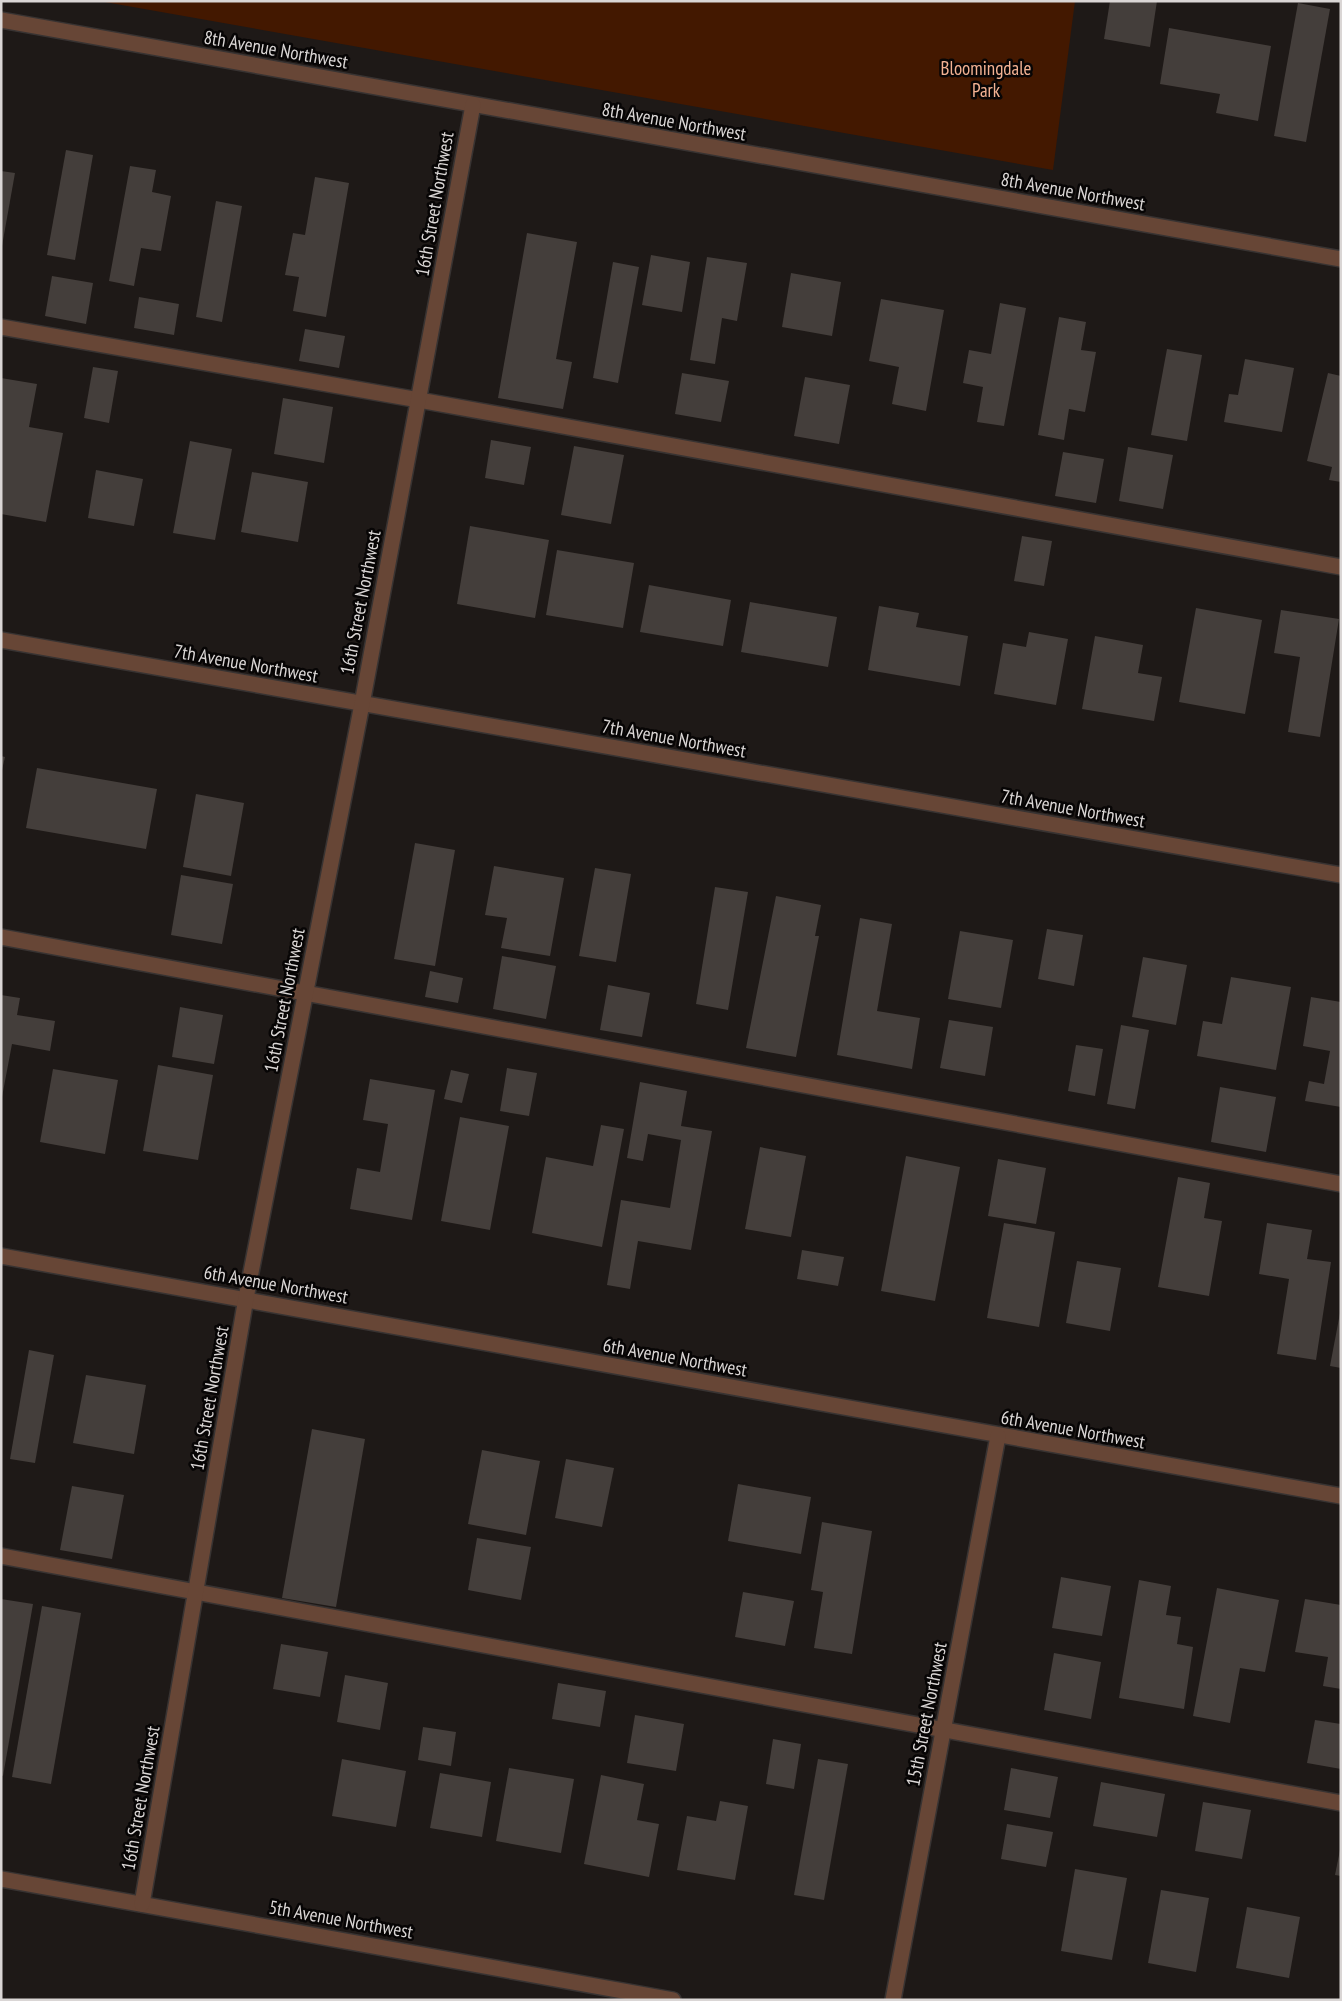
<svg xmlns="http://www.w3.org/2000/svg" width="1342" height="2001" viewBox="0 0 1342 2001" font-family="'PT Sans Narrow',sans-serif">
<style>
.green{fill:#431800}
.building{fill:#443e3b}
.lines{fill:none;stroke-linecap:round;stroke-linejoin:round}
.lane-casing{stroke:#383332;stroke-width:18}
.street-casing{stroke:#383332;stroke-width:18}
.lane{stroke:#674636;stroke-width:15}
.street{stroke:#674636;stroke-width:15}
.labels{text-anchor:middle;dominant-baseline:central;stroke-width:5;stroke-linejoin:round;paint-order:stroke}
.street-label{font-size:19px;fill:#dad6d5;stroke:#070505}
.park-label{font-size:19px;fill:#f3b293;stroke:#070505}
</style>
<rect width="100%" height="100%" fill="#1e1917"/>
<path class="green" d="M99,1H1075L1053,170Z"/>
<g class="building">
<path d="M1110,1H1157L1150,47L1104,39Z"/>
<path d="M1298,3L1330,9L1306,142L1274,136Z"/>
<path d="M1169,28L1271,46L1258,121L1216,113L1220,94L1160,84Z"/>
<path d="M66,150L93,155L75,260L47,255Z"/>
<path d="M130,166L156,170L152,192L171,196L161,251L141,248L134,286L109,281Z"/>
<path d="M1,171L15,173L2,246H1Z"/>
<path d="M315,177L349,183L326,317L293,311L299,277L285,275L293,233L305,235Z"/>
<path d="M216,201L242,206L222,322L196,317Z"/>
<path d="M527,233L577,242L556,359L572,362L563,409L498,398Z"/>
<path d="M651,255L690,262L682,312L642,305Z"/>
<path d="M707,257L747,263L737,321L722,318L715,364L690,360Z"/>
<path d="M613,262L639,267L618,383L593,378Z"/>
<path d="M791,273L841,282L832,336L782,327Z"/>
<path d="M52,276L93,283L86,324L45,316Z"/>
<path d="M139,297L179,304L174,335L134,328Z"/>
<path d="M881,299L944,310L926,411L892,404L899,367L869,361Z"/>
<path d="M1000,303L1026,308L1004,426L977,422L983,387L963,383L969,350L991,354Z"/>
<path d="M1059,317L1086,322L1081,350L1096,352L1085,412L1069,409L1064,440L1038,435Z"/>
<path d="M305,329L345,336L339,368L299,361Z"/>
<path d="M1167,349L1202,355L1187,441L1151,435Z"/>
<path d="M1245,359L1294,368L1282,432L1224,422L1229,394L1238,395Z"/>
<path d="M93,367L118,371L109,423L84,418Z"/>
<path d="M682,373L729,381L721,422L675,414Z"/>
<path d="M1328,373L1341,376V482L1329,480L1332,467L1307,461Z"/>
<path d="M805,377L850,385L839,444L794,436Z"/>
<path d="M1,378L37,384L29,427L63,433L46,522L1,514Z"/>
<path d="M283,398L333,407L324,463L274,454Z"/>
<path d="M491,440L531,447L524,485L485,478Z"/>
<path d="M190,441L232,449L215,540L173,533Z"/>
<path d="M574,446L624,455L611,524L561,515Z"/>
<path d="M1128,447L1173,455L1163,509L1119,501Z"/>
<path d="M1063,452L1104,459L1096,503L1055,496Z"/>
<path d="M96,470L143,479L134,526L88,518Z"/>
<path d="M252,472L308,482L298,542L241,532Z"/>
<path d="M470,526L549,540L535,618L457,604Z"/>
<path d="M1022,536L1052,541L1044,586L1014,581Z"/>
<path d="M557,550L634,563L623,628L546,615Z"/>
<path d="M649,585L731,600L723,646L640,632Z"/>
<path d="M750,602L837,617L828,667L741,652Z"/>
<path d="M879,606L919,613L916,627L968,636L960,686L868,670Z"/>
<path d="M1196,608L1262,620L1245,714L1179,702Z"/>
<path d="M1281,610L1339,619L1320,737L1288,732L1300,657L1274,653Z"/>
<path d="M1029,632L1068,639L1056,705L994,694L1003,643L1026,647Z"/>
<path d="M1095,636L1143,645L1138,673L1162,677L1154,721L1082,709Z"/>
<path d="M1,756L5,757L2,770H1Z"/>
<path d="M37,768L157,789L146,849L26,828Z"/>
<path d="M196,794L244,803L231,876L183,867Z"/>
<path d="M415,843L455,850L435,966L394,959Z"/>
<path d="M494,866L564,878L550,956L501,948L507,918L485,915Z"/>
<path d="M595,868L631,874L616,962L579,956Z"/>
<path d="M181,875L233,884L222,944L171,935Z"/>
<path d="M715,887L748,892L728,1010L696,1004Z"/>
<path d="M776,896L821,905L815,936H819L796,1057L746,1048Z"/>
<path d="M860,918L892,924L877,1011L920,1018L912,1069L837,1055Z"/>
<path d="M1047,929L1083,935L1074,986L1038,979Z"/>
<path d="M960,931L1013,940L1001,1008L948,999Z"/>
<path d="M502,956L556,966L546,1019L493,1009Z"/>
<path d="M1143,957L1187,965L1176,1025L1132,1017Z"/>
<path d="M430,971L463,978L458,1003L425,997Z"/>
<path d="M1231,977L1291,987L1276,1070L1197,1056L1203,1021L1222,1024Z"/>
<path d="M608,985L650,993L642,1037L600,1030Z"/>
<path d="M1,995L20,998L17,1015L55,1021L50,1051L12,1044L2,1097Z"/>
<path d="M1311,997L1341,1002V1107L1305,1101L1309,1081L1324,1084L1330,1051L1303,1046Z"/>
<path d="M180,1007L223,1015L214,1064L172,1057Z"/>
<path d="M949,1020L993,1027L985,1076L940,1068Z"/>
<path d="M1121,1025L1149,1030L1135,1109L1107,1104Z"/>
<path d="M1076,1045L1103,1049L1095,1096L1068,1091Z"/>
<path d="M158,1065L213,1075L198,1160L143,1151Z"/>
<path d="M507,1068L537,1073L529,1116L500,1111Z"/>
<path d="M53,1069L118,1080L105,1154L40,1142Z"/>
<path d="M451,1070L469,1074L462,1103L444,1099Z"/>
<path d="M370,1079L435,1090L412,1220L350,1209L357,1168L380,1172L388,1124L363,1120Z"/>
<path d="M640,1082L687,1091L681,1126L712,1131L691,1250L638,1241L630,1289L607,1285L621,1200L670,1208L681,1140L648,1134L643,1161L627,1158Z"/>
<path d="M1220,1087L1276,1097L1266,1152L1211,1142Z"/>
<path d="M460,1117L509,1126L490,1230L441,1221Z"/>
<path d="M601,1125L624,1129L602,1247L532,1233L546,1157L593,1166Z"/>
<path d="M760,1147L806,1156L791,1237L745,1229Z"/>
<path d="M906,1156L960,1167L935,1301L881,1291Z"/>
<path d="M998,1159L1046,1168L1036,1224L988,1216Z"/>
<path d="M1178,1177L1210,1183L1204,1218L1222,1221L1209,1296L1158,1287Z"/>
<path d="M1004,1223L1055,1232L1039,1327L987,1318Z"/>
<path d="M1267,1223L1312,1230L1307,1259L1331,1262L1316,1360L1277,1354L1289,1279L1259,1274Z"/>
<path d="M802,1250L844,1257L838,1286L797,1279Z"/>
<path d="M1077,1261L1121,1268L1110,1331L1066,1323Z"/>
<path d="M1340,1313H1341V1368L1330,1366Z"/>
<path d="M29,1350L54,1355L35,1463L10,1459Z"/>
<path d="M86,1375L146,1385L134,1454L73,1443Z"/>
<path d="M312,1429L365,1439L336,1607L282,1598Z"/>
<path d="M482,1450L540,1461L526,1535L468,1524Z"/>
<path d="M566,1459L614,1468L602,1527L555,1518Z"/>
<path d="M738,1484L811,1497L801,1554L728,1541Z"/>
<path d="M72,1486L124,1495L112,1559L60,1550Z"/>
<path d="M822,1522L872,1531L852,1654L814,1648L823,1592L811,1590Z"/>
<path d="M477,1538L531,1547L521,1600L468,1590Z"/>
<path d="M1061,1577L1111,1586L1102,1636L1052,1628Z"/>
<path d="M1139,1580L1171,1586L1166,1615L1181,1617L1177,1644L1193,1647L1184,1709L1119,1698Z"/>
<path d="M1217,1588L1279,1600L1265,1672L1240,1668L1230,1723L1193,1716Z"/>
<path d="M743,1592L794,1601L785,1646L735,1637Z"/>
<path d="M1,1599L33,1604L3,1776L1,1775Z"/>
<path d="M1305,1599L1341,1605V1689L1323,1686L1328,1657L1295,1652Z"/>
<path d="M42,1606L81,1613L51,1784L12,1777Z"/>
<path d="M281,1644L328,1652L320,1697L273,1689Z"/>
<path d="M1054,1653L1101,1662L1091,1719L1044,1710Z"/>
<path d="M345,1675L388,1683L380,1730L337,1722Z"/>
<path d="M558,1683L606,1691L600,1727L552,1719Z"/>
<path d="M635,1715L684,1724L676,1771L627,1763Z"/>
<path d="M1315,1720L1341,1724V1769L1307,1763Z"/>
<path d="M423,1727L456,1732L451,1766L418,1760Z"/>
<path d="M773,1739L801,1744L794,1789L766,1784Z"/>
<path d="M342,1759L406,1771L396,1827L332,1816Z"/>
<path d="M818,1759L848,1764L824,1900L794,1895Z"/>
<path d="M509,1768L574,1779L561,1853L496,1841Z"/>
<path d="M1011,1768L1058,1777L1050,1818L1004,1810Z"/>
<path d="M440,1773L491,1782L482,1837L430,1828Z"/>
<path d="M601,1775L644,1784L637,1820L659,1824L649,1877L584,1864Z"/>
<path d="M1101,1782L1165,1794L1157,1837L1093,1826Z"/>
<path d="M720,1801L748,1806L735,1880L677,1870L687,1816L716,1821Z"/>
<path d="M1203,1802L1251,1810L1242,1859L1195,1851Z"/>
<path d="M1007,1824L1053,1832L1046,1867L1001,1859Z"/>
<path d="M1340,1850H1341V1876L1335,1875Z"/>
<path d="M1075,1869L1127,1878L1112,1960L1061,1951Z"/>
<path d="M1161,1890L1209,1898L1196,1972L1148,1963Z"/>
<path d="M1247,1907L1300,1917L1289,1978L1236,1968Z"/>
</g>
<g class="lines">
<g class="lane-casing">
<g id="lane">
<path d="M1,327L419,400L1341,567"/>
<path d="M1,937L1341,1184"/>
<path d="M1,1556L1341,1803"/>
</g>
</g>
<g class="street-casing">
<g id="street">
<path d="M1,20L1341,259"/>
<path d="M1,640L1341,875"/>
<path d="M1,1256C448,1333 894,1418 1341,1496"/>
<path d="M1,1879L673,2000"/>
<path d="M142,1904L246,1298L362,704L473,105"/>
<path d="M893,2000L998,1436"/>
</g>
</g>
<use href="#lane" class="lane"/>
<use href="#street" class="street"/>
</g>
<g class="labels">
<g class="street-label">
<text transform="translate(276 49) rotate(10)">8th Avenue Northwest</text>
<text transform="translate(674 121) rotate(10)">8th Avenue Northwest</text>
<text transform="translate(1073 191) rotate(10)">8th Avenue Northwest</text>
<text transform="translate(434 204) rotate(-80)">16th Street Northwest</text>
<text transform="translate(360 602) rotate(-79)">16th Street Northwest</text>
<text transform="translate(246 663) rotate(10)">7th Avenue Northwest</text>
<text transform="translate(674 738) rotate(10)">7th Avenue Northwest</text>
<text transform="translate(1073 808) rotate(10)">7th Avenue Northwest</text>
<text transform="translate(284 1000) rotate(-79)">16th Street Northwest</text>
<text transform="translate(276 1284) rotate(10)">6th Avenue Northwest</text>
<text transform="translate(675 1357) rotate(10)">6th Avenue Northwest</text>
<text transform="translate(209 1398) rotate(-80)">16th Street Northwest</text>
<text transform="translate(1073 1429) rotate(10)">6th Avenue Northwest</text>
<text transform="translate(926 1714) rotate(-79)">15th Street Northwest</text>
<text transform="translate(140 1798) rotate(-80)">16th Street Northwest</text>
<text transform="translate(341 1919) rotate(10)">5th Avenue Northwest</text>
</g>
<g class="park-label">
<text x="986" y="68">Bloomingdale<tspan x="986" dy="22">Park</tspan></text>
</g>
</g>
<rect width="1342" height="2001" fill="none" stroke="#dad6d5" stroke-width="5"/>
</svg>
